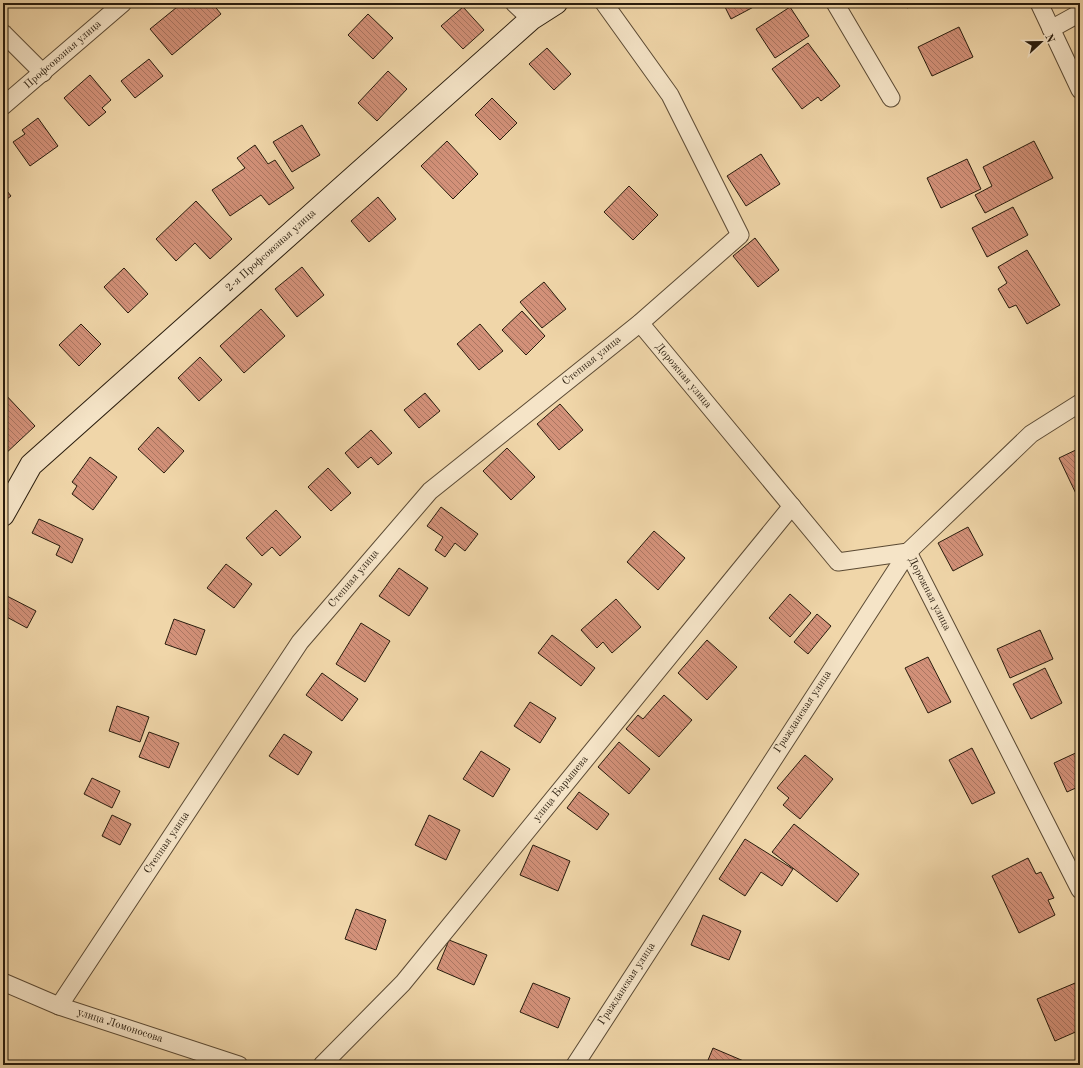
<svg xmlns="http://www.w3.org/2000/svg" width="1083" height="1068" viewBox="0 0 1083 1068" font-family="'Old Standard TT',serif">
<style>
.building{fill:url(#building-back-hatch);stroke:#291c0d}
.lines{fill:none;stroke-linecap:round;stroke-linejoin:round}
.street-casing{stroke:#5b4a34;stroke-width:19}
.secondary-casing{stroke:#291c0d;stroke-width:24}
.street{stroke:#f5e4c7;stroke-width:17}
.secondary{stroke:#f5e4c7;stroke-width:22}
.labels{text-anchor:middle;dominant-baseline:central;stroke-width:3;stroke-linejoin:round;paint-order:stroke}
.street-label{font-size:11px;fill:#291c0d;stroke:#f5e4c7}
</style>
<defs>
<pattern id="building-back-hatch" width="6" height="6" patternUnits="userSpaceOnUse"><rect width="6" height="6" fill="#d39179"/><path d="M-1 5l2 2M0 0l6 6M5-1l2 2" fill="none" stroke="#ab7662"/></pattern>
</defs>
<rect width="100%" height="100%" fill="#f0d6a9"/>
<filter id="stains"><feTurbulence type="fractalNoise" baseFrequency=".005" numOctaves="4"/><feColorMatrix values="0 0 0 0 .2 0 0 0 0 .09 0 0 0 0 .02 0 0 0 .5 -.17"/></filter>
<radialGradient id="worn" r=".72"><stop offset=".6" stop-color="#630" stop-opacity="0"/><stop offset="1" stop-color="#630" stop-opacity=".3"/></radialGradient>
<g class="building">
<path d="M182,3H212L221,14L172,55L150,29Z"/>
<path d="M723,3H761L731,19Z"/>
<path d="M904,3H916L907,8Z"/>
<path d="M463,7L484,30L463,49L441,26Z"/>
<path d="M790,7L809,36L775,58L756,29Z"/>
<path d="M368,14L393,38L373,59L348,35Z"/>
<path d="M959,27L973,57L932,76L918,47Z"/>
<path d="M808,43L840,86L821,101L818,97L802,109L772,69Z"/>
<path d="M547,48L571,74L554,90L529,64Z"/>
<path d="M149,59L163,76L135,98L121,81Z"/>
<path d="M388,71L407,89L377,121L358,103Z"/>
<path d="M90,75L111,100L102,108L106,112L89,126L64,98Z"/>
<path d="M492,98L517,123L500,140L475,115Z"/>
<path d="M38,118L58,146L30,166L13,142L25,134L22,130Z"/>
<path d="M302,125L320,155L292,172L273,142Z"/>
<path d="M447,141L478,174L453,199L421,166Z"/>
<path d="M1034,141L1053,178L985,213L975,195L992,186L983,167Z"/>
<path d="M255,145L268,164L275,160L294,188L269,205L261,195L230,216L212,190L245,168L237,158Z"/>
<path d="M761,154L780,184L746,206L727,176Z"/>
<path d="M967,159L981,189L941,208L927,178Z"/>
<path d="M3,186L11,196L3,202Z"/>
<path d="M629,186L658,215L633,240L604,212Z"/>
<path d="M378,197L396,219L369,242L351,221Z"/>
<path d="M196,201L232,239L210,259L195,243L176,261L156,239Z"/>
<path d="M1013,207L1028,235L987,257L972,228Z"/>
<path d="M755,238L779,270L758,287L733,256Z"/>
<path d="M1027,250L1060,305L1027,324L1016,305L1009,308L998,289L1007,283L998,267Z"/>
<path d="M302,267L324,295L297,317L275,289Z"/>
<path d="M124,268L148,294L128,313L104,287Z"/>
<path d="M544,282L566,309L542,328L520,302Z"/>
<path d="M261,309L285,336L244,373L220,346Z"/>
<path d="M522,311L545,336L526,355L502,330Z"/>
<path d="M81,324L101,344L79,366L59,345Z"/>
<path d="M480,324L503,351L479,370L457,344Z"/>
<path d="M200,357L222,380L199,401L178,378Z"/>
<path d="M3,392L35,426L3,456Z"/>
<path d="M425,393L440,411L419,428L404,410Z"/>
<path d="M560,404L583,430L559,450L537,424Z"/>
<path d="M158,427L184,451L164,473L138,449Z"/>
<path d="M371,430L392,453L378,465L371,457L358,468L345,453Z"/>
<path d="M507,448L535,477L511,500L483,471Z"/>
<path d="M1080,448V500H1079L1059,458Z"/>
<path d="M90,457L117,477L93,510L72,494L77,486L72,482Z"/>
<path d="M328,468L351,493L331,511L308,487Z"/>
<path d="M441,507L478,534L465,551L455,543L445,557L435,550L443,537L427,526Z"/>
<path d="M276,510L301,537L280,556L272,547L262,556L246,538Z"/>
<path d="M39,519L83,539L72,563L56,555L60,546L32,533Z"/>
<path d="M968,527L983,555L953,571L938,543Z"/>
<path d="M654,531L685,558L658,590L627,562Z"/>
<path d="M226,564L252,584L234,608L207,588Z"/>
<path d="M399,568L428,588L409,616L379,596Z"/>
<path d="M3,594L36,611L27,628L3,615Z"/>
<path d="M790,594L811,613L790,637L769,618Z"/>
<path d="M616,599L641,627L612,653L603,642L597,648L581,630Z"/>
<path d="M817,614L831,626L808,654L794,642Z"/>
<path d="M174,619L205,630L196,655L165,644Z"/>
<path d="M361,623L390,641L365,682L336,664Z"/>
<path d="M1040,630L1053,659L1010,678L997,649Z"/>
<path d="M552,635L595,668L581,686L538,653Z"/>
<path d="M707,640L737,667L707,700L678,673Z"/>
<path d="M928,657L951,702L928,713L905,668Z"/>
<path d="M1045,668L1062,703L1031,719L1013,684Z"/>
<path d="M322,673L358,699L342,721L306,695Z"/>
<path d="M664,695L692,720L659,757L626,729L638,715L643,719Z"/>
<path d="M530,702L556,718L540,743L514,726Z"/>
<path d="M117,706L149,717L140,742L109,731Z"/>
<path d="M149,732L179,743L169,768L139,757Z"/>
<path d="M284,734L312,752L298,775L269,756Z"/>
<path d="M619,742L650,769L629,794L598,767Z"/>
<path d="M972,748L995,793L972,804L949,760Z"/>
<path d="M481,751L510,769L493,797L463,779Z"/>
<path d="M1080,751V786L1067,792L1054,763Z"/>
<path d="M805,755L833,779L800,819L783,805L789,798L777,788Z"/>
<path d="M92,778L120,791L112,808L84,794Z"/>
<path d="M579,792L609,814L597,830L567,808Z"/>
<path d="M112,815L131,824L120,845L102,836Z"/>
<path d="M429,815L460,830L446,860L415,845Z"/>
<path d="M794,824L859,874L837,902L772,852Z"/>
<path d="M745,839L793,869L782,886L761,872L745,896L719,879Z"/>
<path d="M533,845L570,861L558,891L520,875Z"/>
<path d="M1028,858L1036,874L1041,872L1054,898L1048,900L1055,915L1019,933L992,876Z"/>
<path d="M356,909L386,920L376,950L345,939Z"/>
<path d="M703,915L741,931L729,960L691,945Z"/>
<path d="M449,940L487,955L474,985L437,969Z"/>
<path d="M1080,981V1030L1055,1041L1037,999Z"/>
<path d="M533,983L570,998L558,1028L520,1012Z"/>
<path d="M713,1048L753,1065H706Z"/>
</g>
<g class="lines">
<g class="street-casing">
<g id="street">
<path d="M514,3L531,19"/>
<path d="M835,3L891,98"/>
<path d="M1039,3L1080,90"/>
<path d="M1051,29L1080,13"/>
<path d="M3,33L43,73"/>
<path d="M3,106L123,3"/>
<path d="M640,323L838,562L908,552L1080,890"/>
<path d="M3,982L59,1006L239,1065"/>
<path d="M59,1006L300,642L430,491L640,323L740,235L670,95L604,3"/>
<path d="M322,1065L403,983L792,506"/>
<path d="M575,1065L908,552L1031,434L1080,403"/>
</g>
</g>
<g class="secondary-casing">
<path id="secondary" d="M3,515L31,465L531,19L556,3"/>
</g>
<use href="#street" class="street"/>
<use href="#secondary" class="secondary"/>
</g>
<g class="labels">
<g class="street-label">
<text transform="translate(63 55) rotate(-41)">Профсоюзная улица</text>
<text transform="translate(271 251) rotate(-42)">2-я Профсоюзная улица</text>
<text transform="translate(592 361) rotate(-39)">Степная улица</text>
<text transform="translate(683 376) rotate(50)">Дорожная улица</text>
<text transform="translate(354 579) rotate(-50)">Степная улица</text>
<text transform="translate(929 594) rotate(63)">Дорожная улица</text>
<text transform="translate(803 712) rotate(-57)">Гражданская улица</text>
<text transform="translate(561 789) rotate(-51)">улица Барышева</text>
<text transform="translate(167 843) rotate(-56)">Степная улица</text>
<text transform="translate(627 984) rotate(-57)">Гражданская улица</text>
<text transform="translate(120 1026) rotate(18)">улица Ломоносова</text>
</g>
</g>
<rect width="1083" height="1068" fill="none" stroke="#f0d6a9" stroke-width="16"/>
<rect x="4" y="4" width="1075" height="1060" fill="none" stroke="#291c0d" stroke-width="2"/>
<rect x="8" y="8" width="1067" height="1052" fill="none" stroke="#291c0d"/>
<g transform="translate(1041 42) rotate(68)" stroke="#f5e4c7" stroke-width="3" paint-order="stroke">
<path d="M0-3L7 15L0 10L-7 15Z" fill="#291c0d"/>
<text y="-6" font-size="11" font-weight="bold" text-anchor="middle" fill="#291c0d">N</text>
</g>
<rect width="100%" height="100%" filter="url(#stains)"/>
<rect width="100%" height="100%" fill="url(#worn)"/>
</svg>
